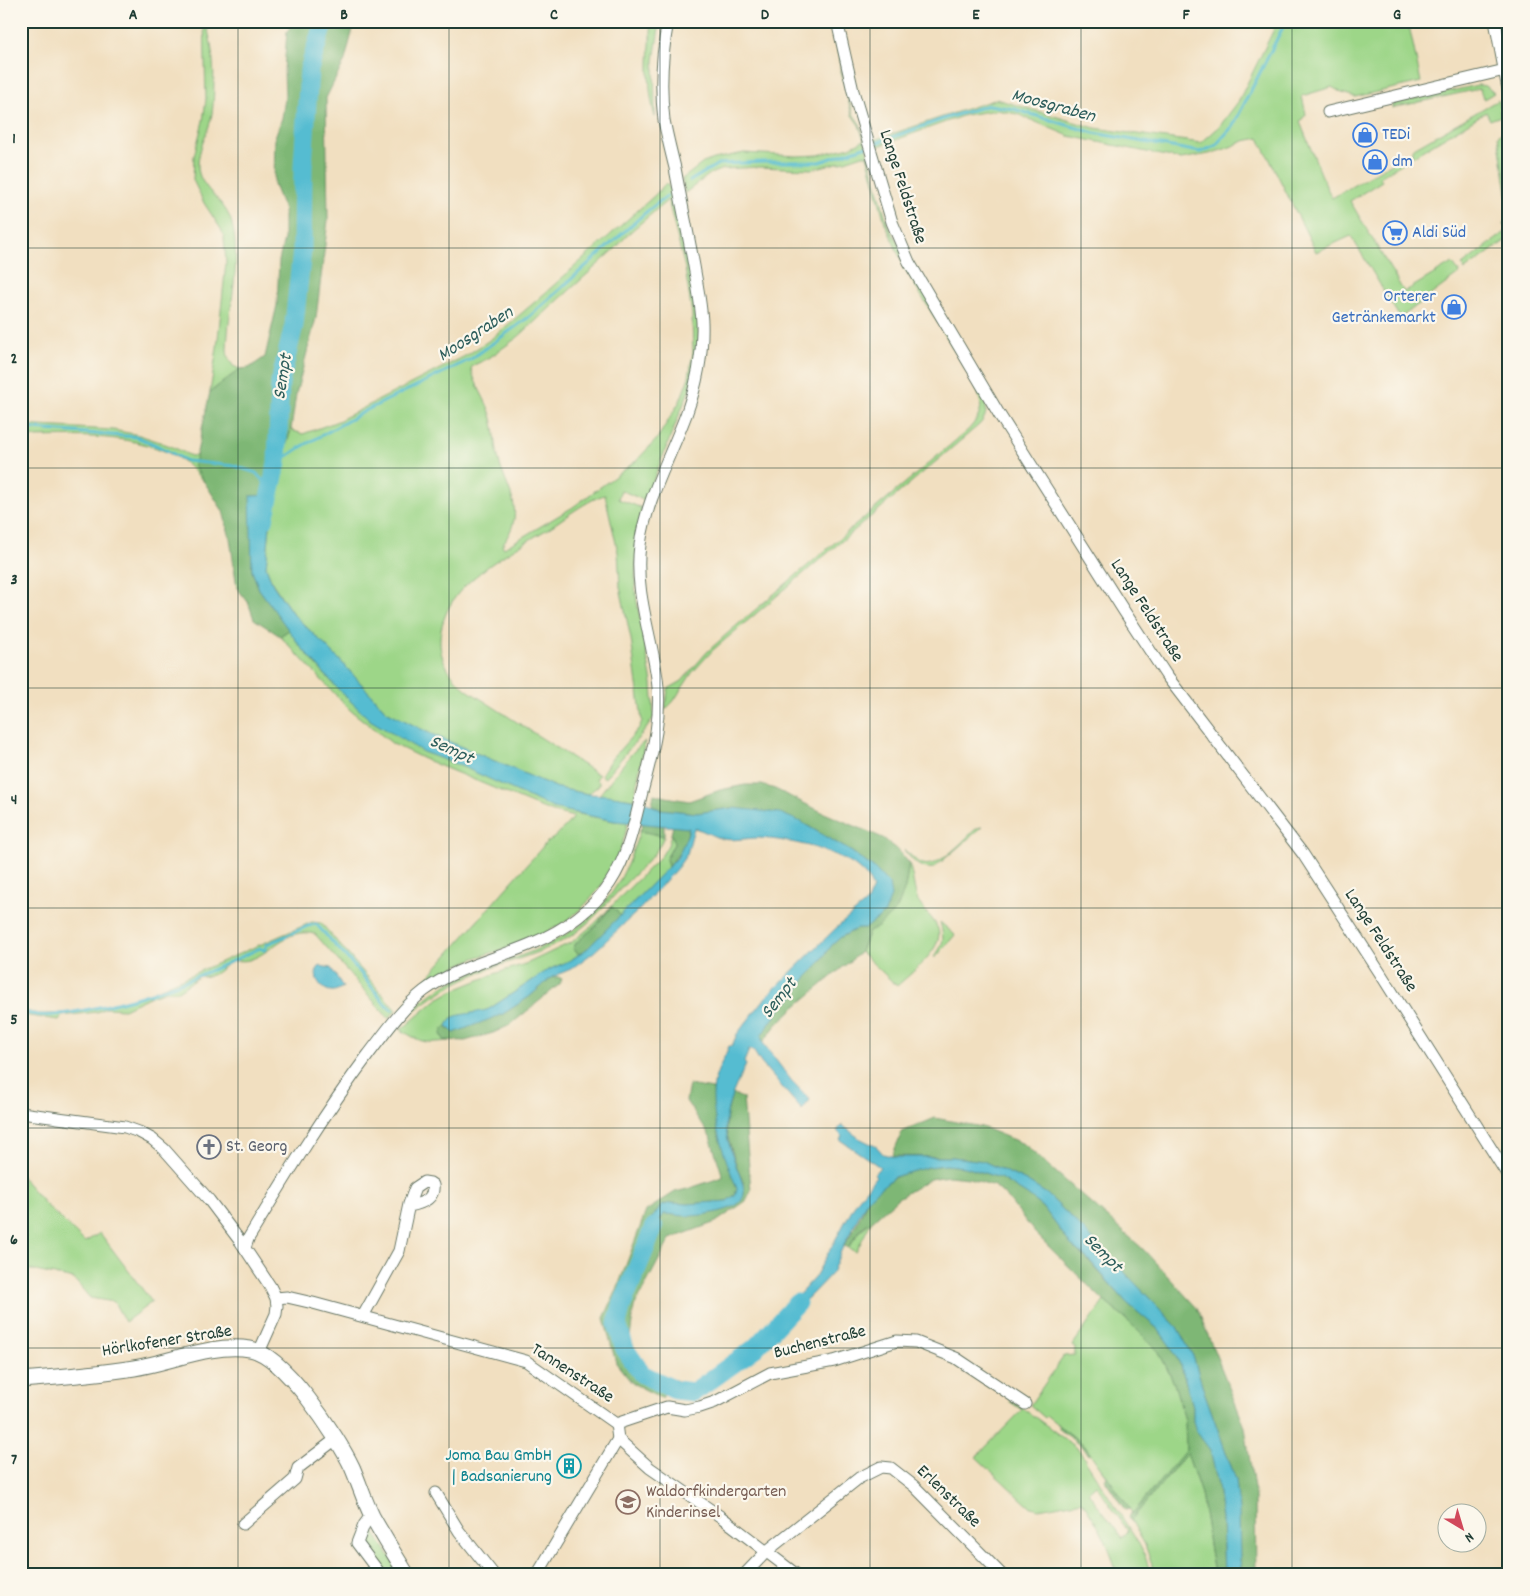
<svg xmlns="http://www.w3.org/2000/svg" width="1530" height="1596" viewBox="0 0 1530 1596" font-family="Dekko,sans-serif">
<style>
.green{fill:#9dd688;stroke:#5e8a5e;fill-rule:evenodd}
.forest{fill:#7eb774;stroke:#4e7a54}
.water{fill:#54bcd1;stroke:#3a7c82}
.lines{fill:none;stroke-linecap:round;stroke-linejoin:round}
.stream{stroke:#54bcd1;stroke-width:3}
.river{stroke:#54bcd1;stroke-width:19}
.minor-casing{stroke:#687665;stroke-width:13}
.tertiary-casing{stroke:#687665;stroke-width:17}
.minor{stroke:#fff;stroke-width:11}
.tertiary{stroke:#fff;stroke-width:15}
.grid{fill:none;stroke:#1f3d34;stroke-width:1;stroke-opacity:0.55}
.labels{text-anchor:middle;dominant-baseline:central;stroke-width:4.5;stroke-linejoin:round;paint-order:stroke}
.shop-label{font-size:18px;fill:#366cbe;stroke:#fbf7ec;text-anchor:start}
.street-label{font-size:18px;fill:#1f3d34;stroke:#fbf7ec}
.worship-label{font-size:18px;fill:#5b616d;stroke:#fbf7ec;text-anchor:start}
.culture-label{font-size:18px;fill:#0d838f;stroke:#fbf7ec;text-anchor:end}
.education-label{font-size:18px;fill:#785e54;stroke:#fbf7ec;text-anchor:start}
.water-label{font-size:19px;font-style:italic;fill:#2c5d5b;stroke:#fbf7ec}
.neatline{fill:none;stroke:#1f3d34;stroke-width:2}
.grid-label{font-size:16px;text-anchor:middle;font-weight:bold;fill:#1f3d34}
</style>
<rect width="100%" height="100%" fill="#fbf7ec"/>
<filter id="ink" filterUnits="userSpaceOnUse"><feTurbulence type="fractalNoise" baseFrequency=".02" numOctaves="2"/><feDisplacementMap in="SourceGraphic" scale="10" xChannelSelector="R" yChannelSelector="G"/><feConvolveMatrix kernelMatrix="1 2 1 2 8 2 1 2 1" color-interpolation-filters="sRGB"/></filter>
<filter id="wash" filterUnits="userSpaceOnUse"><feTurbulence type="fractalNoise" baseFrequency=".0096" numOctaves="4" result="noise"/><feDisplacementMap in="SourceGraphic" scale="20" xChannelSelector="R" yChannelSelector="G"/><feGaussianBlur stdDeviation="1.12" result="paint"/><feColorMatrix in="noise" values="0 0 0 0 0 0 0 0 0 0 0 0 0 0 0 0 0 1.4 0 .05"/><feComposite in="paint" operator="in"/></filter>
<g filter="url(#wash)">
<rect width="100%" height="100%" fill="#f1dfc0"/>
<g class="green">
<path d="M204,21C215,39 216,97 211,119C207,135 198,149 198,166C198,189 226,199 232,224C242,267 228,307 227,350L228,357L233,366L240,369L210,392L217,348L226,263L224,237L221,229L204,203L193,180L194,156L203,121L206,99Z"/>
<path d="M652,21H660L654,61L655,117C646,82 649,56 652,21Z"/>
<path d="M831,21H832L841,57V68L853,114L860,124L888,225L984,396C987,407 988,416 979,425L713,650L692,673L673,702L665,710L668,689L682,681L707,652L729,632L968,430C984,413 983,405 975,384L905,269L885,223L867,155H863L845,161L812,169L758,167L723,169L710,174L685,193L682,179L703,163L714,159L744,153L797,156L818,155L850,147L864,140L859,125L852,115L840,68V57Z"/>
<path d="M1278,21H1408L1421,82L1355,97L1342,93L1332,87L1302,96L1306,114L1300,122L1326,186L1332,198L1404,156L1406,161L1380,177L1382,181L1350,201L1404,292L1452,263L1460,273L1400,318L1351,236L1316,252L1259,138L1244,141L1228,148L1209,154L1181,159L1069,136L1017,114L997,110L965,115L876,147L874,140L996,99L1095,128L1201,143L1219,127L1238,102Z"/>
<path d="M1478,85L1486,86L1494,93L1484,99L1479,89L1392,108V104Z"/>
<path d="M1498,100L1501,116L1490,120L1486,112L1412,157V149Z"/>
<path d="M1504,130L1509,158L1508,198L1498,136Z"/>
<path d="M666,183L675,196L693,283L698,316L699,343L690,388L645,501L621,490L618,499L642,508L638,524L635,584L637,602L652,683L654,717L646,729L605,778L601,775L609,762L639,728L642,721L631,639L620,587L618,552L605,495C590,498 560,521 546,530C517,547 485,565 462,589C444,608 433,640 445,663C450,674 458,682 467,690L599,775L596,779L599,782V785L588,794L558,788L429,733L386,711L335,655L293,614L273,584L266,567L273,496L270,495L291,430L303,434L338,421L467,355L491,339L536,301L655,195ZM668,200L685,268L692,314L693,353L689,377L680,401L657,439L636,461L573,507L504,548L502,545C526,512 510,497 500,465C495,448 496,431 491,415C486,399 475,385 471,368L474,365L489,358L518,337L615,249L629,233Z"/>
<path d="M1509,219V238L1465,270L1462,265L1508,230L1504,223Z"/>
<path d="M21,425L113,430L139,435L157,441L173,447L191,456L196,455L194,466L205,483C198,476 191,467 183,461C137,431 74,437 21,437Z"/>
<path d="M289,630C318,672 361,715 405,741C414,746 422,751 432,754L574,813L614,821H628C621,860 602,893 570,918C560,926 542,934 530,940C512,948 493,952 475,958C455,966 438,975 420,986L546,843L555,837L574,817L553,812L532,804L424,759L393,744L350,710L280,636Z"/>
<path d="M645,741L634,799L599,795L632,753Z"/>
<path d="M982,827L934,868C919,870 913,861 904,850C911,854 915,862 923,864C939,869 965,838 977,828Z"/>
<path d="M640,831L664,836C657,855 640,868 626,883C609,901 593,921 571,936C543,954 507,961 476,974C451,984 432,997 411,1013L409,1012C421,1002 433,992 446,985C462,976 479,970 496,965C542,948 584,933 613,891C626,872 632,852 640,831Z"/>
<path d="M671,834L675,842L666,859L668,867L620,916L616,910L610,907L596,926L576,943L573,949L579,954L571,960L548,970L489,1009C477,1014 464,1015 451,1018L447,1026L442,1030L444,1040L450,1041C424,1043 424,1044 401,1030L436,1000L452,991L494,974L528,963L572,942L593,925L662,855L668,845Z"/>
<path d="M909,863C913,875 914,891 918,901C923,911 934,918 938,929C945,948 910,974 897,986L861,952L868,933L879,926L905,888Z"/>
<path d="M312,922L321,923L396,1010L389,1019L315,934C285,927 273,953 249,960C242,962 236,959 230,963C219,968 215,979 200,976L178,991H166L151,996L124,1009L106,1008L97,1012L62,1016L59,1020L29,1016L21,1013V1009C28,1012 36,1014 44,1014C77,1014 116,1003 147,994Z"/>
<path d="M940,922L955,935L936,957H934C945,943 944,938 940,922Z"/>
<path d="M21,1176L45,1204L85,1242L100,1233L152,1302L125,1322L114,1302L90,1298L74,1279L21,1268Z"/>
<path d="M871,1222L856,1252L848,1248C855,1238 860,1229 871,1222Z"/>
<path d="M1104,1301L1129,1322L1159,1352L1174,1383L1185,1420L1186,1451L1133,1514L1084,1445L1047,1416L1045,1418L1030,1405L1064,1356L1075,1355V1348L1072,1346Z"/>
<path d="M1011,1400L1050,1428L1079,1450L1139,1544L1145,1556L1151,1575H1117C1111,1547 1098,1524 1082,1501L1039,1509L1029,1506L976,1457L1022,1410L1009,1401ZM1096,1485L1128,1531L1122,1538L1088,1492Z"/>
<path d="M1187,1453L1201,1494L1214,1575H1156L1145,1545L1131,1520Z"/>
<path d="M367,1529H372L402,1575H386L361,1540Z"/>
</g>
<g class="forest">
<path d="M296,21H355L345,60L326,98L328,220L316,318L296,394L291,430L270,495L251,496L252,571L259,589L289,630L280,636L254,619L248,602L237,588L230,538L223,511L194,466L210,392L240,369L249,368L265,357L277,305L279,261L284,239V210L274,185L275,137L282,118L285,98L284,70L287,31Z"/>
<path d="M745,785H762L775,789L822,812L883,838L897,849L909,863L905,888L897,909L879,926L868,933L861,952L794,1008L777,1024L763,1042L760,1036L780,1009L794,996L805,979L815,969L832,945L841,937L858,928H866L876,870L852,852L801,822L733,808L697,813L659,809L652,805L654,794L666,797L689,801L720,790Z"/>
<path d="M643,823L656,824L664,826V836L640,831Z"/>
<path d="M673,826L689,827C686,843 679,855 668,867L666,859L675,842L671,834Z"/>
<path d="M611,907L616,910L620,916L588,948L579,954L573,949L576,943L596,926Z"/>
<path d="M552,977H558L562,979L560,984L510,1025L493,1033L465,1041L444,1040L441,1034L442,1030L447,1026L449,1030L503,1014L529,997Z"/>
<path d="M689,1085L713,1089L718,1134L737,1189L735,1195L727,1201L688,1204L671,1203L661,1206L648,1250L658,1223L664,1214L690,1216L729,1208L740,1202L744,1194V1184L738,1170L726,1131L727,1114L732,1094L743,1098L751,1190L746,1201L716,1222L670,1239L634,1307L630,1338L642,1363L656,1373L678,1381L669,1383L662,1398L632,1383L616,1363L604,1318L616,1292L646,1211L675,1192L687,1189L723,1177L710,1136L686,1101Z"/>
<path d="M935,1118L982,1127L1024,1144L1143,1249L1197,1308L1245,1427L1255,1496L1256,1575H1242L1240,1560L1236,1480L1205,1394L1193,1356L1177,1327L1085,1231L1047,1194L1026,1181L983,1161L953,1157L892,1156L902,1132Z"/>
<path d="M946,1165L965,1167L1000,1178L1026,1194L1043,1207L1071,1245L1089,1261L1127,1303L1158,1329L1171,1347L1181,1366L1193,1406V1421L1196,1430L1210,1449L1218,1484L1222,1520L1224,1575H1214L1201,1494L1187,1453L1131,1520L1129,1516L1132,1512L1133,1513L1186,1450L1185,1420L1174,1383L1159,1352L1129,1322L1104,1301L1035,1233L1005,1195L994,1186L969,1178L948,1176L930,1179L898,1198L871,1222L864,1226L856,1236L848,1248L844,1246C850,1236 856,1226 861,1215C863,1211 865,1205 867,1201C885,1175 916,1168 946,1165Z"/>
<path d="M1060,1426L1084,1445L1090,1454L1088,1455L1082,1447L1058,1428Z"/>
<path d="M1107,1476L1130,1509L1125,1510L1104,1478Z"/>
</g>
<g class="water">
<path d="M273,495L266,567L273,585L293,614L335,655L386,711L429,733L558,788L588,794L608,795L643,801L659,809L697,813L733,808L780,813L801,822L852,852L876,870L889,884L891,896L885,913L866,928H858L841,937L832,945L815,969L805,979L794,996L780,1009L761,1036L763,1043L791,1080L810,1100L802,1110L761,1063L753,1050H749L744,1062L746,1065C736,1085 724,1108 726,1131C728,1143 733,1157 737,1168C743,1185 753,1200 728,1209C716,1213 700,1216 687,1216C679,1216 671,1214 664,1214L658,1223L648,1250L642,1249L651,1219L661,1206L671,1203L688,1204L727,1201L735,1195L737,1189C725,1157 707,1113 715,1079C718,1068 725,1057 729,1046H732L737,1034L767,996L835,929L867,902L873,888C859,852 792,840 758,838C747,838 734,841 723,839C713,837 704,830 694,828L687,854L678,867L641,908L594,952L571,969L552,977L529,997L503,1014L454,1033L447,1026C447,1025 451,1019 452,1018C456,1014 480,1013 489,1009L548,970L571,960L588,948L677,858L687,836L689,828L614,821L553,808L461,766L423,752L370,720L338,689L300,646L259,589L252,571L250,496Z"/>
<path d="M320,966L331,968L343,987C339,989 335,992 331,991C322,991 310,975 320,966Z"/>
<path d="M842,1125L859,1138L877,1147L883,1154L895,1157H953L983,1161L1026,1181L1047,1194L1085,1231L1177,1327L1193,1356L1205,1394L1236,1480L1239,1509L1240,1560L1242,1575H1224L1222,1519L1218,1484L1210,1450L1196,1431L1193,1421V1406L1181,1366L1171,1347L1158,1329L1127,1303L1090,1261L1071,1245L1043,1207L1026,1194L1000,1178L965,1167L946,1165L928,1167L894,1177L875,1192L866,1202L841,1251L832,1273L809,1297L780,1321L784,1311L815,1277L856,1202L876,1176L874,1174L880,1167L840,1140L842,1136L837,1131Z"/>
</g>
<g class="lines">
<g class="stream">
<path d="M873,144L946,118L989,105L1014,109L1094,133L1200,152L1215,146L1233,126L1286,21"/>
<path d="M690,181L718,164L764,162H820L867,146"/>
<path d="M21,428L137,437L158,446L187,461L235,466L256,473L271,490"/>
<path d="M277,463L301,447L367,410L471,359L529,317L645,213L667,196"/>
<path d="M21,1011C42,1019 63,1014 85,1010C146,999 204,975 260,948L264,950L266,949V945L270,943L308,926L316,924L359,971L385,1004L392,1010"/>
</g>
<g class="river">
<path d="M264,520L277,463L280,383L294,325L302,250L303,166L309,70L324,21"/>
<path d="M654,1227L622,1305L617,1324L625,1349L642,1374L675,1390L694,1392L755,1348L797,1303"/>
</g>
</g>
</g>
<g filter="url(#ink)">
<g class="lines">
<g class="minor-casing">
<g id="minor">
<path d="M837,21L853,91L892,222L909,262L999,414L1124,611L1166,675L1303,854L1382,976L1509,1177"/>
<path d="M1495,21L1509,95"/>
<path d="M1328,112L1505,70"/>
<path d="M21,1113L125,1127L139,1132L152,1139L164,1149L209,1200L240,1241L270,1286L276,1298L277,1306L276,1314L259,1352"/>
<path d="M245,1248L248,1239C286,1176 324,1114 368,1055C385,1033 401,1009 424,991C456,967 497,959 533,943C564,930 592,910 610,883C627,857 634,826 641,796C651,757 663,719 657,678C651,634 634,590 640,545C646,499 671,456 687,412C697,384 703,352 702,322C701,303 697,284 694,266C688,233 681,201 675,168C671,152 667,136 664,120C660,88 662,53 668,21"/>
<path d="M276,1298L287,1297L313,1303L526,1361L616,1424L618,1439L650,1468L721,1517L797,1575"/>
<path d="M363,1316L399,1251L409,1204L415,1188L424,1182L430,1183L433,1185C435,1200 420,1204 409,1206"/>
<path d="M616,1424L667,1407L685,1410L700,1407L715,1402L770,1373L834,1361L897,1341L916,1342L956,1358L1025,1404"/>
<path d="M436,1493L459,1531L494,1575"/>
<path d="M372,1514L364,1525L357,1543L381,1575"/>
<path d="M243,1524L295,1479L298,1468L336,1439"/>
<path d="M537,1575L618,1439"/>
<path d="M744,1575L767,1551L859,1478L881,1467L891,1468L914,1486L1002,1575"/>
</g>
</g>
<g class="tertiary-casing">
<path id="tertiary" d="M21,1380C59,1377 97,1374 134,1368C172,1362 211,1343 250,1349C284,1355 337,1436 352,1467C359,1483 364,1500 372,1516C383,1536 395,1555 407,1575"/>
</g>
<use href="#minor" class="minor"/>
<use href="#tertiary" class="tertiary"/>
</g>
</g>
<path class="grid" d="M238,21V1575M449,21V1575M660,21V1575M870,21V1575M1081,21V1575M1292,21V1575M21,248H1509M21,468H1509M21,688H1509M21,908H1509M21,1128H1509M21,1348H1509"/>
<defs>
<g id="shop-ring" transform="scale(1.25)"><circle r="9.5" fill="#fbf7ec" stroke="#3f7fe0" stroke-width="1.5"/><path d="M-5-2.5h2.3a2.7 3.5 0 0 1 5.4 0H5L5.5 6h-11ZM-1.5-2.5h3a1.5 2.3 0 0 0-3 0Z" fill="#3f7fe0"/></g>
<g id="supermarket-ring" transform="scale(1.25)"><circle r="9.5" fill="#fbf7ec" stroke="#3f7fe0" stroke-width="1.5"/><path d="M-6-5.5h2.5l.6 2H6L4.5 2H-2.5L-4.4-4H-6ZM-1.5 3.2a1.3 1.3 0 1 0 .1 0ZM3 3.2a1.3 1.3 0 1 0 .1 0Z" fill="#3f7fe0"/></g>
<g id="church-ring" transform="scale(1.25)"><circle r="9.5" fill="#fbf7ec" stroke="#6b7280" stroke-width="1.5"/><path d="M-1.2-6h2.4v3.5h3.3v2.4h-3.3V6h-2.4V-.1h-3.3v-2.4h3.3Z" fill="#6b7280"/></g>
<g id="building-ring" transform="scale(1.25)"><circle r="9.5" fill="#fbf7ec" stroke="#0f9aa8" stroke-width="1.5"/><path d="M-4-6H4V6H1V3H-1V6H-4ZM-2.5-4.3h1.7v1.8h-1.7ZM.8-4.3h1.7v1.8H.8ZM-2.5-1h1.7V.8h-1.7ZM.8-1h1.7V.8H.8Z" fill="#0f9aa8"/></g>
<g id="school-ring" transform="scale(1.25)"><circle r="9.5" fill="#fbf7ec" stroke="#8d6e63" stroke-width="1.5"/><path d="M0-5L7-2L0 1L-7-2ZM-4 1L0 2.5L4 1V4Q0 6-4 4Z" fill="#8d6e63"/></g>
</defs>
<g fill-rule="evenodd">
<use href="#shop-ring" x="1365" y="135"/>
<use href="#shop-ring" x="1375" y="162"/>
<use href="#supermarket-ring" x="1395" y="233"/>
<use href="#shop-ring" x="1454" y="307"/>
<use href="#church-ring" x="209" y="1147"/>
<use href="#building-ring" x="569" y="1466"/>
<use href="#school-ring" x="628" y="1502"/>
</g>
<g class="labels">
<g class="shop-label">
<text x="1382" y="135">TEDi</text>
<text x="1392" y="162">dm</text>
<text x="1412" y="233">Aldi Süd</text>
<text x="1436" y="297" text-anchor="end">Orterer<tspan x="1436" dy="21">Getränkemarkt</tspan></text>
</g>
<g class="street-label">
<text transform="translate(902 187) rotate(72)">Lange Feldstraße</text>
<text transform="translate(1146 611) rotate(57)">Lange Feldstraße</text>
<text transform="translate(1380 941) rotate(57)">Lange Feldstraße</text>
<text transform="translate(167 1342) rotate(-9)">Hörlkofener Straße</text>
<text transform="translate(820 1343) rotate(-14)">Buchenstraße</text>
<text transform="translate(572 1374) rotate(33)">Tannenstraße</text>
<text transform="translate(948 1497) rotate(44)">Erlenstraße</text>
</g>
<g class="worship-label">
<text x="226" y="1147">St. Georg</text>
</g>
<g class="culture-label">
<text x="552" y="1456">Joma Bau GmbH<tspan x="552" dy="21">| Badsanierung</tspan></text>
</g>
<g class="education-label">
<text x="646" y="1492">Waldorfkindergarten<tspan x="646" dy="21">Kinderinsel</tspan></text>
</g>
<g class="water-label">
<text transform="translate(1053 107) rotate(15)">Moosgraben</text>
<text transform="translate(476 335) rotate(-33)">Moosgraben</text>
<text transform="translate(284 377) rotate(-81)">Sempt</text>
<text transform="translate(451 751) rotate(25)">Sempt</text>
<text transform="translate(780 999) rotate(-52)">Sempt</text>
<text transform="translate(1102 1254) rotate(45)">Sempt</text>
</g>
</g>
<rect width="1530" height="1596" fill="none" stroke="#fbf7ec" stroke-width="55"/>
<g transform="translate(1462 1528) rotate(142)"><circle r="24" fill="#fbf7ec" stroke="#a3ada2"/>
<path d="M0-4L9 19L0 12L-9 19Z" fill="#d1495b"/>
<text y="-8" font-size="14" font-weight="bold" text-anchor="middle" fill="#1f3d34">N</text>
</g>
<rect x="28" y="28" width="1474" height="1540" class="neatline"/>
<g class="grid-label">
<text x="133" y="19">A</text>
<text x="344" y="19">B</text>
<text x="554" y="19">C</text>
<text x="765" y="19">D</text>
<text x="976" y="19">E</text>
<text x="1186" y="19">F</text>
<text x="1397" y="19">G</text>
<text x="14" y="143">1</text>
<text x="14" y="363">2</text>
<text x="14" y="584">3</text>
<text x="14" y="804">4</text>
<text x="14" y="1024">5</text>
<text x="14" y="1244">6</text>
<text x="14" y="1464">7</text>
</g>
</svg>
